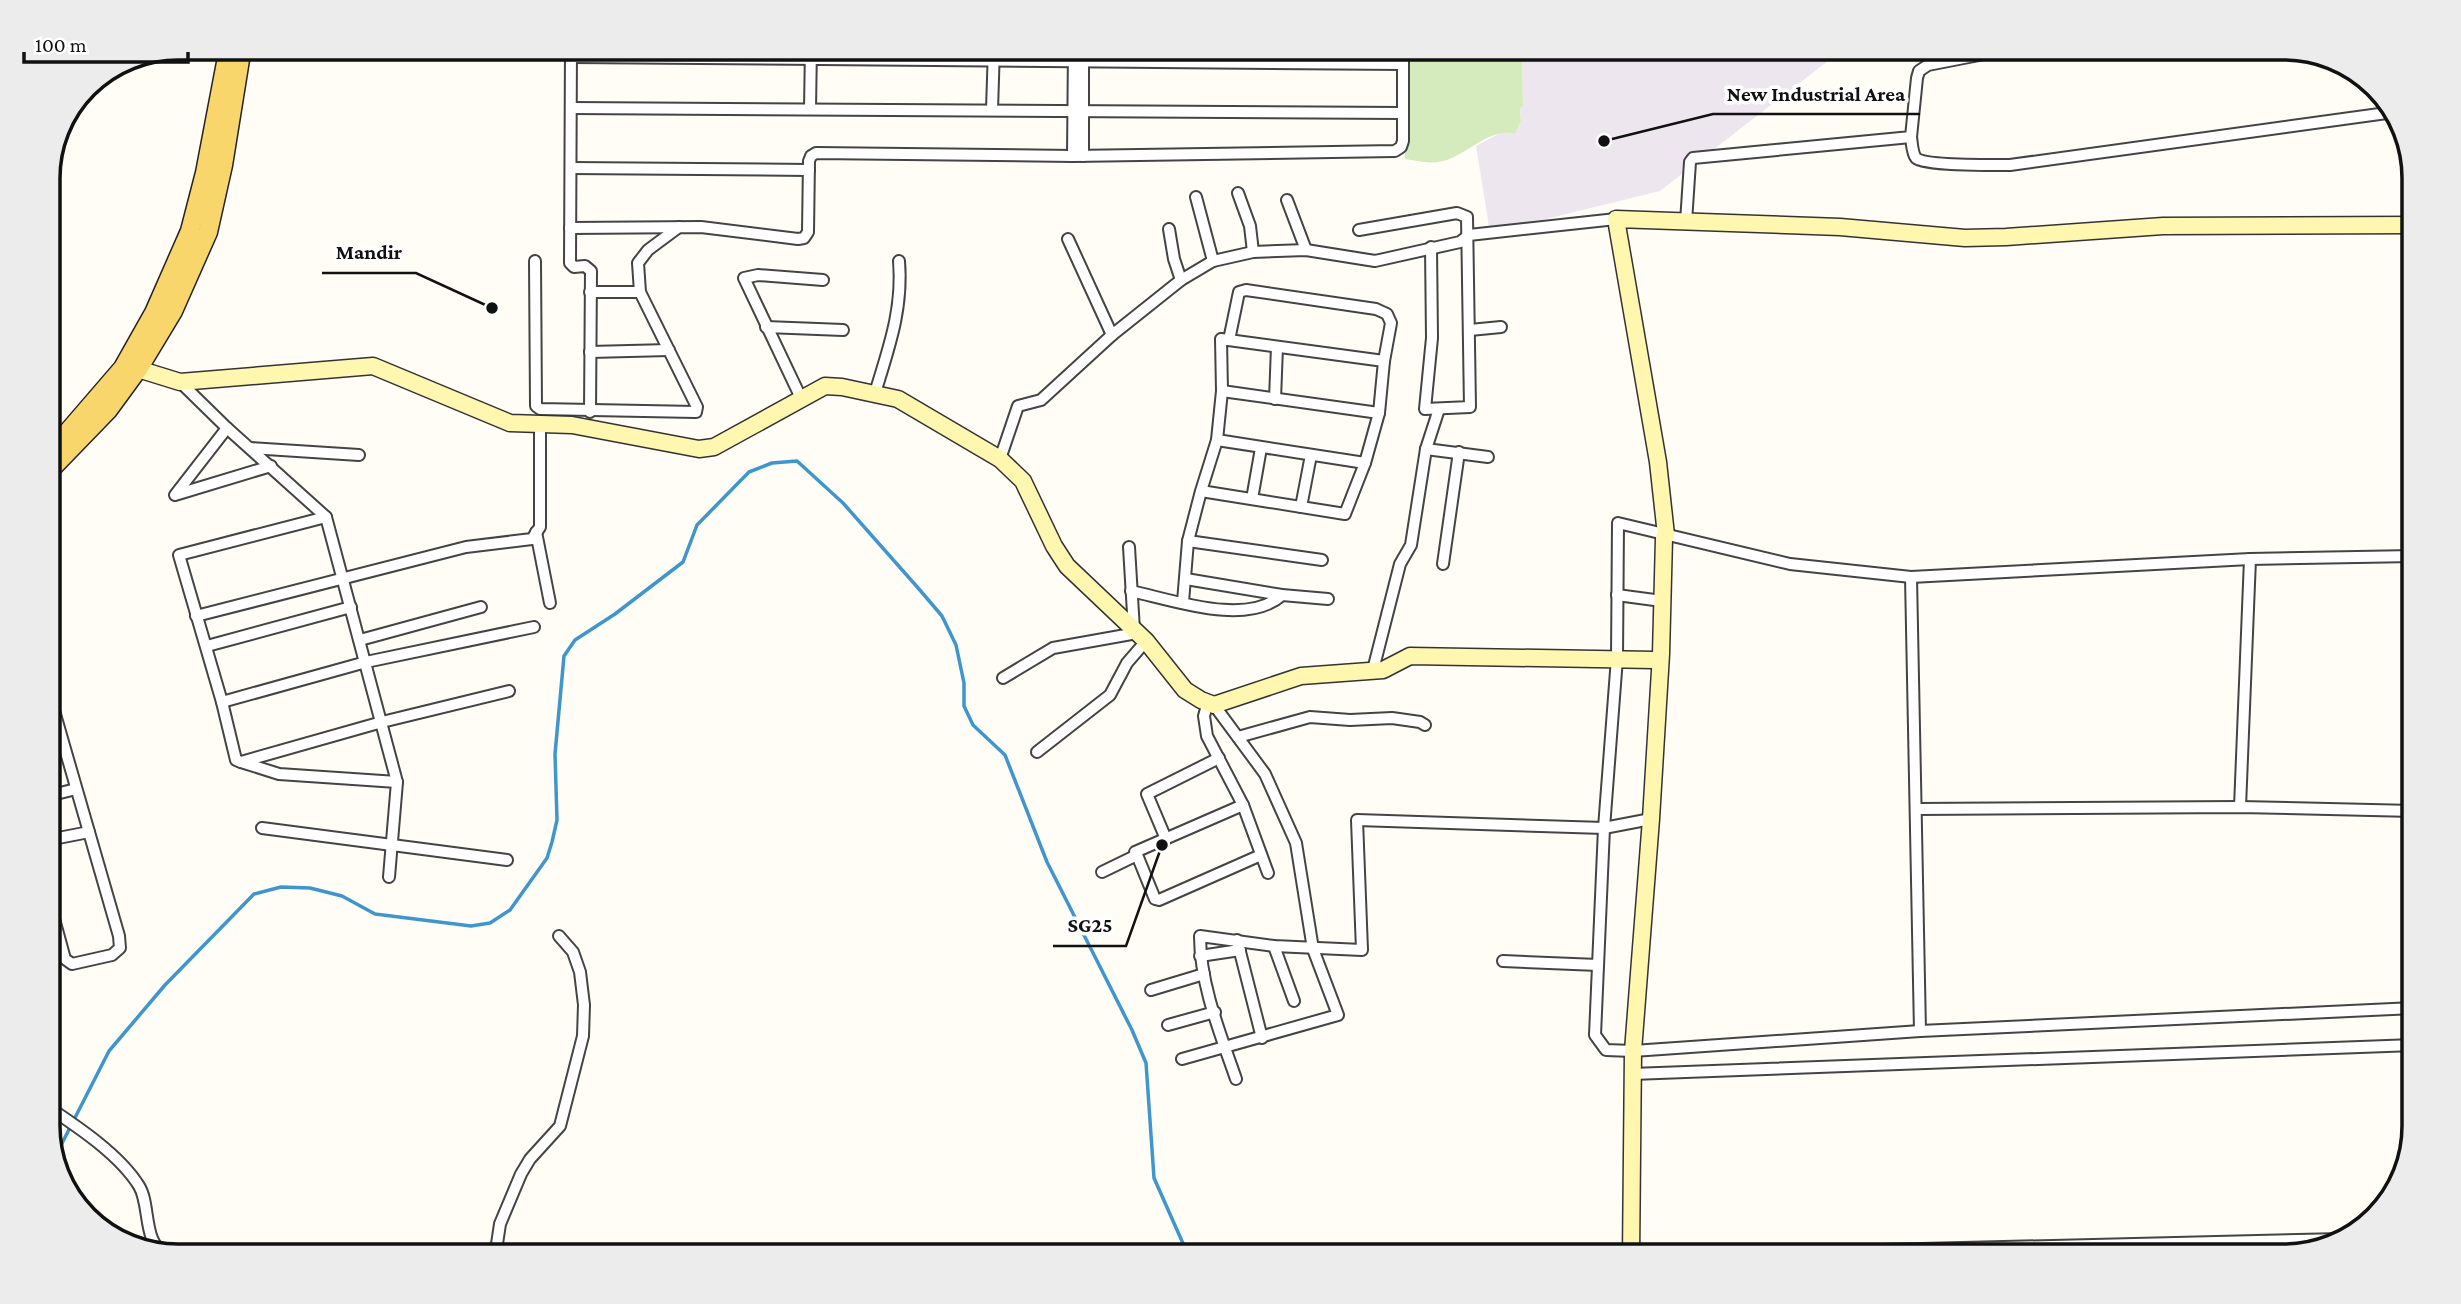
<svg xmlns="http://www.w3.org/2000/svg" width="2461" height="1304" viewBox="0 0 2461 1304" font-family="'Crimson Pro',serif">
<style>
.industrial{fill:#eee6ef}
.green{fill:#d5ebbd}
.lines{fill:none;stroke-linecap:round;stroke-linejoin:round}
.stream{stroke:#3f96cf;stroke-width:3.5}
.street-casing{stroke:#444;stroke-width:14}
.secondary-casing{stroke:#333;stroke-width:19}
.primary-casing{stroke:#222;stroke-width:21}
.street{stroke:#fff;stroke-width:10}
.secondary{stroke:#fff6b0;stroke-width:16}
.primary{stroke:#f9d66b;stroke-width:18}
.rim{fill:none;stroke:#111;stroke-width:3.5}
.leader{fill:none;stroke:#111;stroke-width:2.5}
.callout-dot{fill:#111;stroke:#fff;stroke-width:2.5}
.callout-label{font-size:21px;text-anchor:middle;font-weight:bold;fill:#111;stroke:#fff;stroke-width:7;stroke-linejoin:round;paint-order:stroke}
</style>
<rect width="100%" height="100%" fill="#fffdf5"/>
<path class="industrial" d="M1522,47H1846L1660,191L1490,233L1476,146L1502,132L1515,134L1521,121L1520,109L1523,106Z"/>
<g class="green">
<path d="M1233,47H1350V53L1233,51Z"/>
<path d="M1405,47H1522L1523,106L1520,109L1521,121L1515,134C1488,126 1465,159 1438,162C1428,164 1415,160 1405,159Z"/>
</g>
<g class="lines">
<path class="stream" d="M55,1157L109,1051L165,985L254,894L281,887L310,888L342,896L375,914L471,926L490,923L510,910L547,858L552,842L557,820L555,754L564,656L575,640L615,614L683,562L697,525L749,472L772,463L797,461L843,503L919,589L942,616L956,645L964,683V706L973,725L1005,755L1047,862L1132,1030L1146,1063L1154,1178L1189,1257"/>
<g class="street-casing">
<g id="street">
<path d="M571,47L570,263L574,267L585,266L591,271L590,412"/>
<path d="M571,57L1403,64"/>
<path d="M571,108L1402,113"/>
<path d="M810,109L811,47"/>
<path d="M992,110L994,47"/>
<path d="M1911,137C1912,143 1912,153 1916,158C1925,166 1995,165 2010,165L2394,112"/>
<path d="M1073,156L1074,47"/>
<path d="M1083,156V47"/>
<path d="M571,168L809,170"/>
<path d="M1238,193L1250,226L1253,252"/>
<path d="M1196,197L1213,261"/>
<path d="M1287,200L1306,250"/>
<path d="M1686,222L1690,162L1693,158L1911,137L1917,78L1919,71L1928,65L2020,47"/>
<path d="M570,228L701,227L798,239L804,238L808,232L809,161L811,156L816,153L1073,156L1395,151L1401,147L1403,141V47"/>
<path d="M1169,229L1174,259L1181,280"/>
<path d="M1359,230L1457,213L1467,217L1470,407L1425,409L1432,338L1431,247"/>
<path d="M1068,239L1112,335"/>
<path d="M535,261L536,406L540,409L696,412L697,407L640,292H590"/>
<path d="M640,292L638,263L648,250L679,227"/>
<path d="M766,327L843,330"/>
<path d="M1470,330L1501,327"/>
<path d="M1229,340L1239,292L1246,290L1376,309L1387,314L1391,323L1384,361"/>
<path d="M590,352L669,350"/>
<path d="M180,382L227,428L326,517L397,782L389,877"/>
<path d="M1222,391L1379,413"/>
<path d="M875,393C889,347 903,309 899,261"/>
<path d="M801,398L744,278L758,275L823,280"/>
<path d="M1275,399L1277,347"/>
<path d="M227,428L175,495L271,466"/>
<path d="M1217,440L1365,463"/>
<path d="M250,448L359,455"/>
<path d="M1426,449L1488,457"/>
<path d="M1000,459L1018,406L1041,400L1112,335L1181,280L1213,261L1253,252L1306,250L1375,261L1460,242L1469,235L1616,219"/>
<path d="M1252,499L1261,448"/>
<path d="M1301,507L1311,455"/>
<path d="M326,517L179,555L222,702L366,662L534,627"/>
<path d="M536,532L550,603"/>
<path d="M1188,541L1322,560"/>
<path d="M1129,547L1134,630"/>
<path d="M2414,556L2250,559L1911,577L1790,564L1618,523L1617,658L1604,828L1595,1035L1606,1050L1633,1051L1920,1031L2414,1008"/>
<path d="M1443,564L1459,452"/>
<path d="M1911,577L1920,1031"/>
<path d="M1186,579L1282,595L1328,599"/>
<path d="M1131,591C1173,600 1247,627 1282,595"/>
<path d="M1617,595L1662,601"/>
<path d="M1183,602L1188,541L1201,491L1345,514L1365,463L1379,413L1384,361L1221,339L1222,391L1217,440L1201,491"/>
<path d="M196,616L466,547L532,539L540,527V424"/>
<path d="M360,640L481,607"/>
<path d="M207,646L351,607"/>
<path d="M1373,670L1400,564L1411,545L1426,449L1439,409"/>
<path d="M1003,678L1053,648L1137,633"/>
<path d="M48,690L119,936L120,948L112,955L72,964L65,959L48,897"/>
<path d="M222,702L236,760L241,762L382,722L509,691"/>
<path d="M1208,702L1204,716L1207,736L1243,805L1268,873"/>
<path d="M1238,737L1310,717L1350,720L1392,718L1420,722L1425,725"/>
<path d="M1037,752L1110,695L1127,663L1146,641"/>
<path d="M241,762L279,774L397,782"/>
<path d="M48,796L76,789"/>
<path d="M2240,807L2250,559"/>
<path d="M1917,809L2240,807L2414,811"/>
<path d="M262,828L507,860"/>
<path d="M1166,839L1147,794L1219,758"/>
<path d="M48,840L89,832"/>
<path d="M1137,855L1135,852L1243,805"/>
<path d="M1102,872L1137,855L1155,899L1159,900L1261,855"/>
<path d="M1237,940L1262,1038"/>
<path d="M1274,946L1294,1001"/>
<path d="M1200,956L1240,950"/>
<path d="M1503,961L1598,965"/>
<path d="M1151,990L1204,974"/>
<path d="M48,1025V1029"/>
<path d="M1168,1025L1215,1012"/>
<path d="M1182,1059L1338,1015L1313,949L1296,843L1265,774L1214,705"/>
<path d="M1632,1074L2414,1045"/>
<path d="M1236,1079C1220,1033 1200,984 1200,936L1274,946L1362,950L1357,820L1604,828L1651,819"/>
<path d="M48,1107C78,1127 120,1155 139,1186C151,1205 142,1245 167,1254"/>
<path d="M1631,1256L2342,1239"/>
<path d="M495,1257L500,1224L521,1174L530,1159L560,1126L583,1036L584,1005L580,972L573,952L559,936"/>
</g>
</g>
<g class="secondary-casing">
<g id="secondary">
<path d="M127,368L138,369L180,382L373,366L510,423L572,425L699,449L714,447L825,386L842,387L898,399L1000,459L1023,481L1054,546L1067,566L1146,641L1185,690L1201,700L1214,705L1301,676L1383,670L1410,656L1654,660L1659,659"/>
<path d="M1631,1257L1633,1051L1651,819L1661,654L1664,538L1666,535L1658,462L1616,219L1840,227L1965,238L2006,237L2163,226L2414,225"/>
</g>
</g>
<g class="primary-casing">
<g id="primary">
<path d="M48,455L123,368L154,313L190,231L205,173L229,47"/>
<path d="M48,472L108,410L138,369L173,311L208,232L223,165L242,47"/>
</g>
</g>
<use href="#street" class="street"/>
<use href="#secondary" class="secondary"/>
<use href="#primary" class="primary"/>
</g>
<path d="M0 0H2461V1304H0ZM178 60H2284A118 118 0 0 1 2402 178V1126A118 118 0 0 1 2284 1244H178A118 118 0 0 1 60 1126V178A118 118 0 0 1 178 60Z" fill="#ececec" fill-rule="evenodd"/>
<path class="rim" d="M178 60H2284A118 118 0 0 1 2402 178V1126A118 118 0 0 1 2284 1244H178A118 118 0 0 1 60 1126V178A118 118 0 0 1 178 60Z"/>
<path class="leader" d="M1604 141L1713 114H1920M492 308L416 273H322M1162 845L1126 946H1053"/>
<g class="callout-dot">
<circle cx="1604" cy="141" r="7"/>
<circle cx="492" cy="308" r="7"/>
<circle cx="1162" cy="845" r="7"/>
</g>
<g class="callout-label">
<text x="1816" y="101">New Industrial Area</text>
<text x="369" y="259">Mandir</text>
<text x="1090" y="932">SG25</text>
</g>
<path d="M24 52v10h164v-10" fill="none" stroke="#111111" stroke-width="3.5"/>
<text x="35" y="52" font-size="21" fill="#111111" stroke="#ffffff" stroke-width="5" paint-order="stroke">100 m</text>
</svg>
